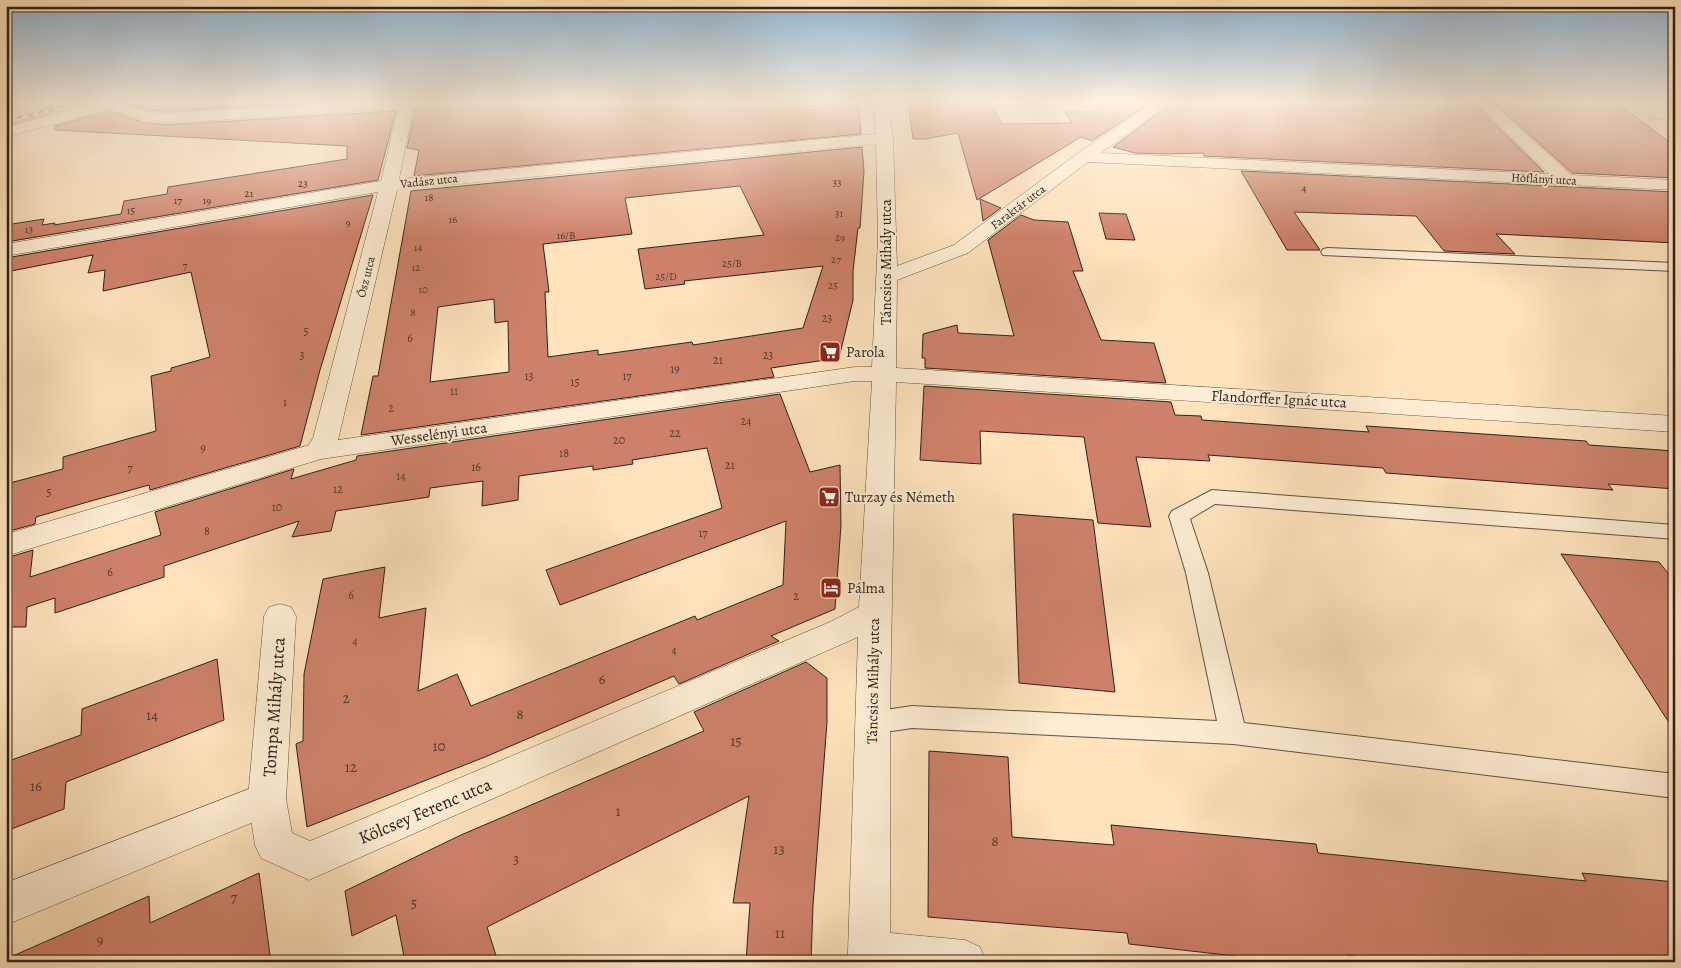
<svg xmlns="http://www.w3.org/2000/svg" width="1681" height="968" viewBox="0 0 1681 968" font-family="Alegreya,serif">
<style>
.green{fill:#bbc595;stroke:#747358}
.building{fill:#ce816a;stroke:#2d211c;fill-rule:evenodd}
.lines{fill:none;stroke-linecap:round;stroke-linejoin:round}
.service-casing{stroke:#615244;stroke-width:2}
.pedestrian-casing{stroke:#615244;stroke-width:1}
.minor-casing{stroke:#615244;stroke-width:1}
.tertiary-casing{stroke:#615244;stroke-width:1}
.service{fill:#feedd4;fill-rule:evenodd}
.pedestrian{fill:#feedd4;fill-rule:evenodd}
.minor{fill:#feedd4;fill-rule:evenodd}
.tertiary{fill:#feedd4;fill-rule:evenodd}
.rail{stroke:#2d211c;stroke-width:2.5;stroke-dasharray:5.5 5.5;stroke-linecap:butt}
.labels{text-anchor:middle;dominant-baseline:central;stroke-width:4;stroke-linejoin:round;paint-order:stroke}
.far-number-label{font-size:11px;fill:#553930}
.far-street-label{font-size:12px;fill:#2d211c;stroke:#feedd4}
.number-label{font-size:12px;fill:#553930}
.street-label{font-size:15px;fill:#2d211c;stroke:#feedd4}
.poi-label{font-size:15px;fill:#2d211c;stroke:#feedd4;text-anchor:start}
.near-number-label{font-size:15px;fill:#553930}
.near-street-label{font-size:18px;fill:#2d211c;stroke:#feedd4}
</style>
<rect width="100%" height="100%" fill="#fee3bd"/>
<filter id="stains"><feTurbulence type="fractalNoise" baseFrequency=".004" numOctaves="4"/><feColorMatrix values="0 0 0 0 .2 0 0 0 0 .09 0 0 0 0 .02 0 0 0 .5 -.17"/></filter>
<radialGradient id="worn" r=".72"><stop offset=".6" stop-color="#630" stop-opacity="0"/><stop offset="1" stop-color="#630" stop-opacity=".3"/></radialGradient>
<g class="green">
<path d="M24,102H76L6,120V106Z"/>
<path d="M90,102H103L6,128V124Z"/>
</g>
<g class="building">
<path d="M137,102H343L166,111L147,110L129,104Z"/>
<path d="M453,102H457L458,107L523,102H858L861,134L414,176L419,150L407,148L415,110L449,107Z"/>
<path d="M908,102H990L1002,124L1072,123L1065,112H1100L1093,102H1152L1092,141L1081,137L977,200L958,133L925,139H913Z"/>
<path d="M1173,102H1413L1421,105L1479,108L1544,172L1204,156L1203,153L1167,154L1135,153L1113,147Z"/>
<path d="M1493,102H1615L1675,146V178L1572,173Z"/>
<path d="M109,111L144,123L166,125L396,111L378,180L6,242V225L44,219L42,225L55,223L54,225L121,214L124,201L167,194L168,187L347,159V146L55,130V126Z"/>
<path d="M862,147L864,171L860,228H858L853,271V300L839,358L771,368L774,377L361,435L373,376H378L411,191ZM740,186L764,235L638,249L645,289L685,284L684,281L823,266L803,328L693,345L692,342L598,355V350L548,357L545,292H549L543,244L632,234L625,198ZM494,299L495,323L508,321L509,372L430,382L438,307Z"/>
<path d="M1241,171L1675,192V243L1496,234L1515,254L1444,251L1416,216L1294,212L1320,250H1287Z"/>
<path d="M373,195L320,370L300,446L150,490L149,485L91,501L36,517L35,524L6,532V484L63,469V457L156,431L151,376L171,371V368L210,357L191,272L103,291L105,270L88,273L93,255L6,272V258Z"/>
<path d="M980,199L1001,208L983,221Z"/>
<path d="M1099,213L1126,214L1135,240L1106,239Z"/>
<path d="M1021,215L1034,220L1068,222L1083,271H1073L1101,340L1154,343L1166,383L925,368V358H922L923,334L957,325L958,333L1014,336L988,240Z"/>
<path d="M924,386L1171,402L1175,415L1201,416L1202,420L1369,432L1366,426L1586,441L1589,445L1675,451V489L1608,484L1613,490L1386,473L1383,468L1208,455L1210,461L1136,457L1151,527L1098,523L1084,437L980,431L981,464L920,460Z"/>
<path d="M780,394L810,472L840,465L841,525L835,609L771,636L779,641L679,684L674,676L485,757L307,827L296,744L303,741L304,674L323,579L385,567L379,618L426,608L418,691L457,674L471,706L695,616L697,620L783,585L786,521L560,605L546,570L722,508L707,448L632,460L633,464L593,470V466L519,476L518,500L482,506L483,481L430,488L429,497L336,511L331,531L292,537L299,521L164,566V577L55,613V598L27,607L26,627H6V558L33,550L30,577L161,535L155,512L294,469L291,479L356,460L357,456Z"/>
<path d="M1013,514L1093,520L1115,692L1019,683Z"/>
<path d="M1561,554L1659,562L1675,582V732Z"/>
<path d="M217,659L224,720L66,782L64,809L6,831V762L81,735L82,709Z"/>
<path d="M806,662L827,678V722L813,905L811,962H746L750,903H733L749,796L487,927L498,962H405L396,915L352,936L345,891L461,835L704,731L694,712Z"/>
<path d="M929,751L1008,757L1012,837L1114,845L1111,825L1316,844L1318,853L1586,881L1582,873L1675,882V962H1406L1347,955L1349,962H1288L1129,944L1127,933L928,917Z"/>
<path d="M259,873L270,955L254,962H6V959L149,896L150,923Z"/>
</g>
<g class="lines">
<g class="service-casing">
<g id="service">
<path d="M1328,248L1675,263V271L1323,255L1321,252L1323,249Z"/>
<path d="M1212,490L1675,525V539L1215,504L1190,519L1208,573L1244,723L1675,774V798L1233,744L912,728L872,734L863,731L859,723L863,715L872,712L912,706L1217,721L1186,573L1169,516L1172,511Z"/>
</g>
</g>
<g class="pedestrian-casing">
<path id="pedestrian" d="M267,782L280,787L286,799L280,811L6,925V883Z"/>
</g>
<g class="minor-casing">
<g id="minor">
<path d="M101,102H124L123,104L147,112L166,113L371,102H451L449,105L413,108L399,179L876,134L874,102H888L893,138L897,266L954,245L1078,153L1155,102H1171L1101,153L1549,174L1476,102H1491L1571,175L1675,180V190L1088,162L968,253L897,280L896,368L1675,416V432L896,382L890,710V952L886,962H852L848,952L858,637L309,880L261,858L255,845L248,799L264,616L269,607L280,604L291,607L296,616L286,799L292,833L310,841L830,622L859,607L872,381H855L321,459L6,556V534L309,445L313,438L378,192L6,256V244L381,181L398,109L166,123L145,121L109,109L6,137V127ZM876,144L878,239L872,367H855L338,440L397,190Z"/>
<path d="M1624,102H1642L1656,109L1675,111V121C1660,119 1631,116 1624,102Z"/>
</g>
</g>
<g class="tertiary-casing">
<path id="tertiary" d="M869,931L965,940L980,947L986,962H846L848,952L854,937Z"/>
</g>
<use href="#service" class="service"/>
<use href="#pedestrian" class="pedestrian"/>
<use href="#minor" class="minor"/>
<use href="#tertiary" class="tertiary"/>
<path class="rail" d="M6,121L80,102"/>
</g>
<linearGradient id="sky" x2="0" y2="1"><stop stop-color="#8db7d7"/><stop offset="0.43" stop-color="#fff2e1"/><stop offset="1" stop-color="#fff2e1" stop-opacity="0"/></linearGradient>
<rect width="1681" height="237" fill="url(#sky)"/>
<defs>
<g id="supermarket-square" transform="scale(1.125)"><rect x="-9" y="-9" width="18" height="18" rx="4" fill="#8f2418" stroke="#feedd4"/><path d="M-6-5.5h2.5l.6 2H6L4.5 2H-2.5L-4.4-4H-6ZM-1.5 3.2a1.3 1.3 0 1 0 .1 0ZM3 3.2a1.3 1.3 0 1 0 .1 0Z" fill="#fff"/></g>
<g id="hotel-square" transform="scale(1.125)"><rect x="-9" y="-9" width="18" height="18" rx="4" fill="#8f2418" stroke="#feedd4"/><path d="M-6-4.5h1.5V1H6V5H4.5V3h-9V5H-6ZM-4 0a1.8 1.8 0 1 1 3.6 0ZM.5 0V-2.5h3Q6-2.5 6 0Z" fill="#fff"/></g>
</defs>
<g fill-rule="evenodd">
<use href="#supermarket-square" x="830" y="352"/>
<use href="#supermarket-square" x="829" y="497"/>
<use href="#hotel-square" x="831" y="588"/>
</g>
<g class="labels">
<g class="far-number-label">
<text x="837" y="182">33</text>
<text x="303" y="183">23</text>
<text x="1304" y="188">4</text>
<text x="249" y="193">21</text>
<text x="429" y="197">18</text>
<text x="178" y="200">17</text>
<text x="207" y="200">19</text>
<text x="131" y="210">15</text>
<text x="839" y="213">31</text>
<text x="453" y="219">16</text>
<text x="348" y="222">9</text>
<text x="29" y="229">13</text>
<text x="566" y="235">16/B</text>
<text x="840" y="237">29</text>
<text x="418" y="247">14</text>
<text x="836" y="259">27</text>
<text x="732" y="263">25/B</text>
<text x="185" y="265">7</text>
<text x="416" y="267">12</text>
<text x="666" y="276">25/D</text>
<text x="833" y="285">25</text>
<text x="423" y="289">10</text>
<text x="413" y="312">8</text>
</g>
<g class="far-street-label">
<text transform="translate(1544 179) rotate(3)">Höflányi utca</text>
<text transform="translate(429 181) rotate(-6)">Vadász utca</text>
<text transform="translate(1018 207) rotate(-37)">Faraktár utca</text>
<text transform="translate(366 277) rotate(-76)">Ősz utca</text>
</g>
<g class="number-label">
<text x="827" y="318">23</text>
<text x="306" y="331">5</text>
<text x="410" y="338">6</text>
<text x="302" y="355">3</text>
<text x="768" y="355">23</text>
<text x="718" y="360">21</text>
<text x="675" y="369">19</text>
<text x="529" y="376">13</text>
<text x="627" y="376">17</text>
<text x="575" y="382">15</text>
<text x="454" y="391">11</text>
<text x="285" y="402">1</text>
<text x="391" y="408">2</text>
<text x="746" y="421">24</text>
<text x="675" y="433">22</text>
<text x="619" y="440">20</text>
<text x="203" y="448">9</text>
<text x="564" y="453">18</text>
<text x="730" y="465">21</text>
<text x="476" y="467">16</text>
<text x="130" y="468">7</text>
<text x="401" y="476">14</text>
<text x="338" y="489">12</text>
<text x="49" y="492">5</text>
<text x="277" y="507">10</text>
<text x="207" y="531">8</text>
<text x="703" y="533">17</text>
<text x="110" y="572">6</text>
<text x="351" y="595">6</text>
<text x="796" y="596">2</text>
<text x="355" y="641">4</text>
<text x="674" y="650">4</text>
</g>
<g class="street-label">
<text transform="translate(886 262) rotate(-90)">Táncsics Mihály utca</text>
<text transform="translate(1279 399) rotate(3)">Flandorffer Ignác utca</text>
<text transform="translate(439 434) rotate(-8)">Wesselényi utca</text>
<text transform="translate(873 681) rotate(-89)">Táncsics Mihály utca</text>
</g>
<g class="poi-label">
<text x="846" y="352">Parola</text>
<text x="845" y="497">Turzay és Németh</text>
<text x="847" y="588">Pálma</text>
</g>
<g class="near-number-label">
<text x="602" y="679">6</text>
<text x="346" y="698">2</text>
<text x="520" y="714">8</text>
<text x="152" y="715">14</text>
<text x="736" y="741">15</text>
<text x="439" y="746">10</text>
<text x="351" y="767">12</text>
<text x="36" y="786">16</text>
<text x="618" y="811">1</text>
<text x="995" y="841">8</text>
<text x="779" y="849">13</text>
<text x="516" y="859">3</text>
<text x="234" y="898">7</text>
<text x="414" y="903">5</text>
<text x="780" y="933">11</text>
<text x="100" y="940">9</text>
</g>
<g class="near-street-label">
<text transform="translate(274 707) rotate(-86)">Tompa Mihály utca</text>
<text transform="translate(425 811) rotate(-23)">Kölcsey Ferenc utca</text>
</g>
</g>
<rect width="1681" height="968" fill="none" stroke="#fee3bd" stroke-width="25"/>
<rect x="8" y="8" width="1666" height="953" fill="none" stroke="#2d211c" stroke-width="2.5"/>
<rect x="12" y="12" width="1656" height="943" fill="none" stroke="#2d211c"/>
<rect width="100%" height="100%" filter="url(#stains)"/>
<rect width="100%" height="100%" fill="url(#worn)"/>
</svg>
